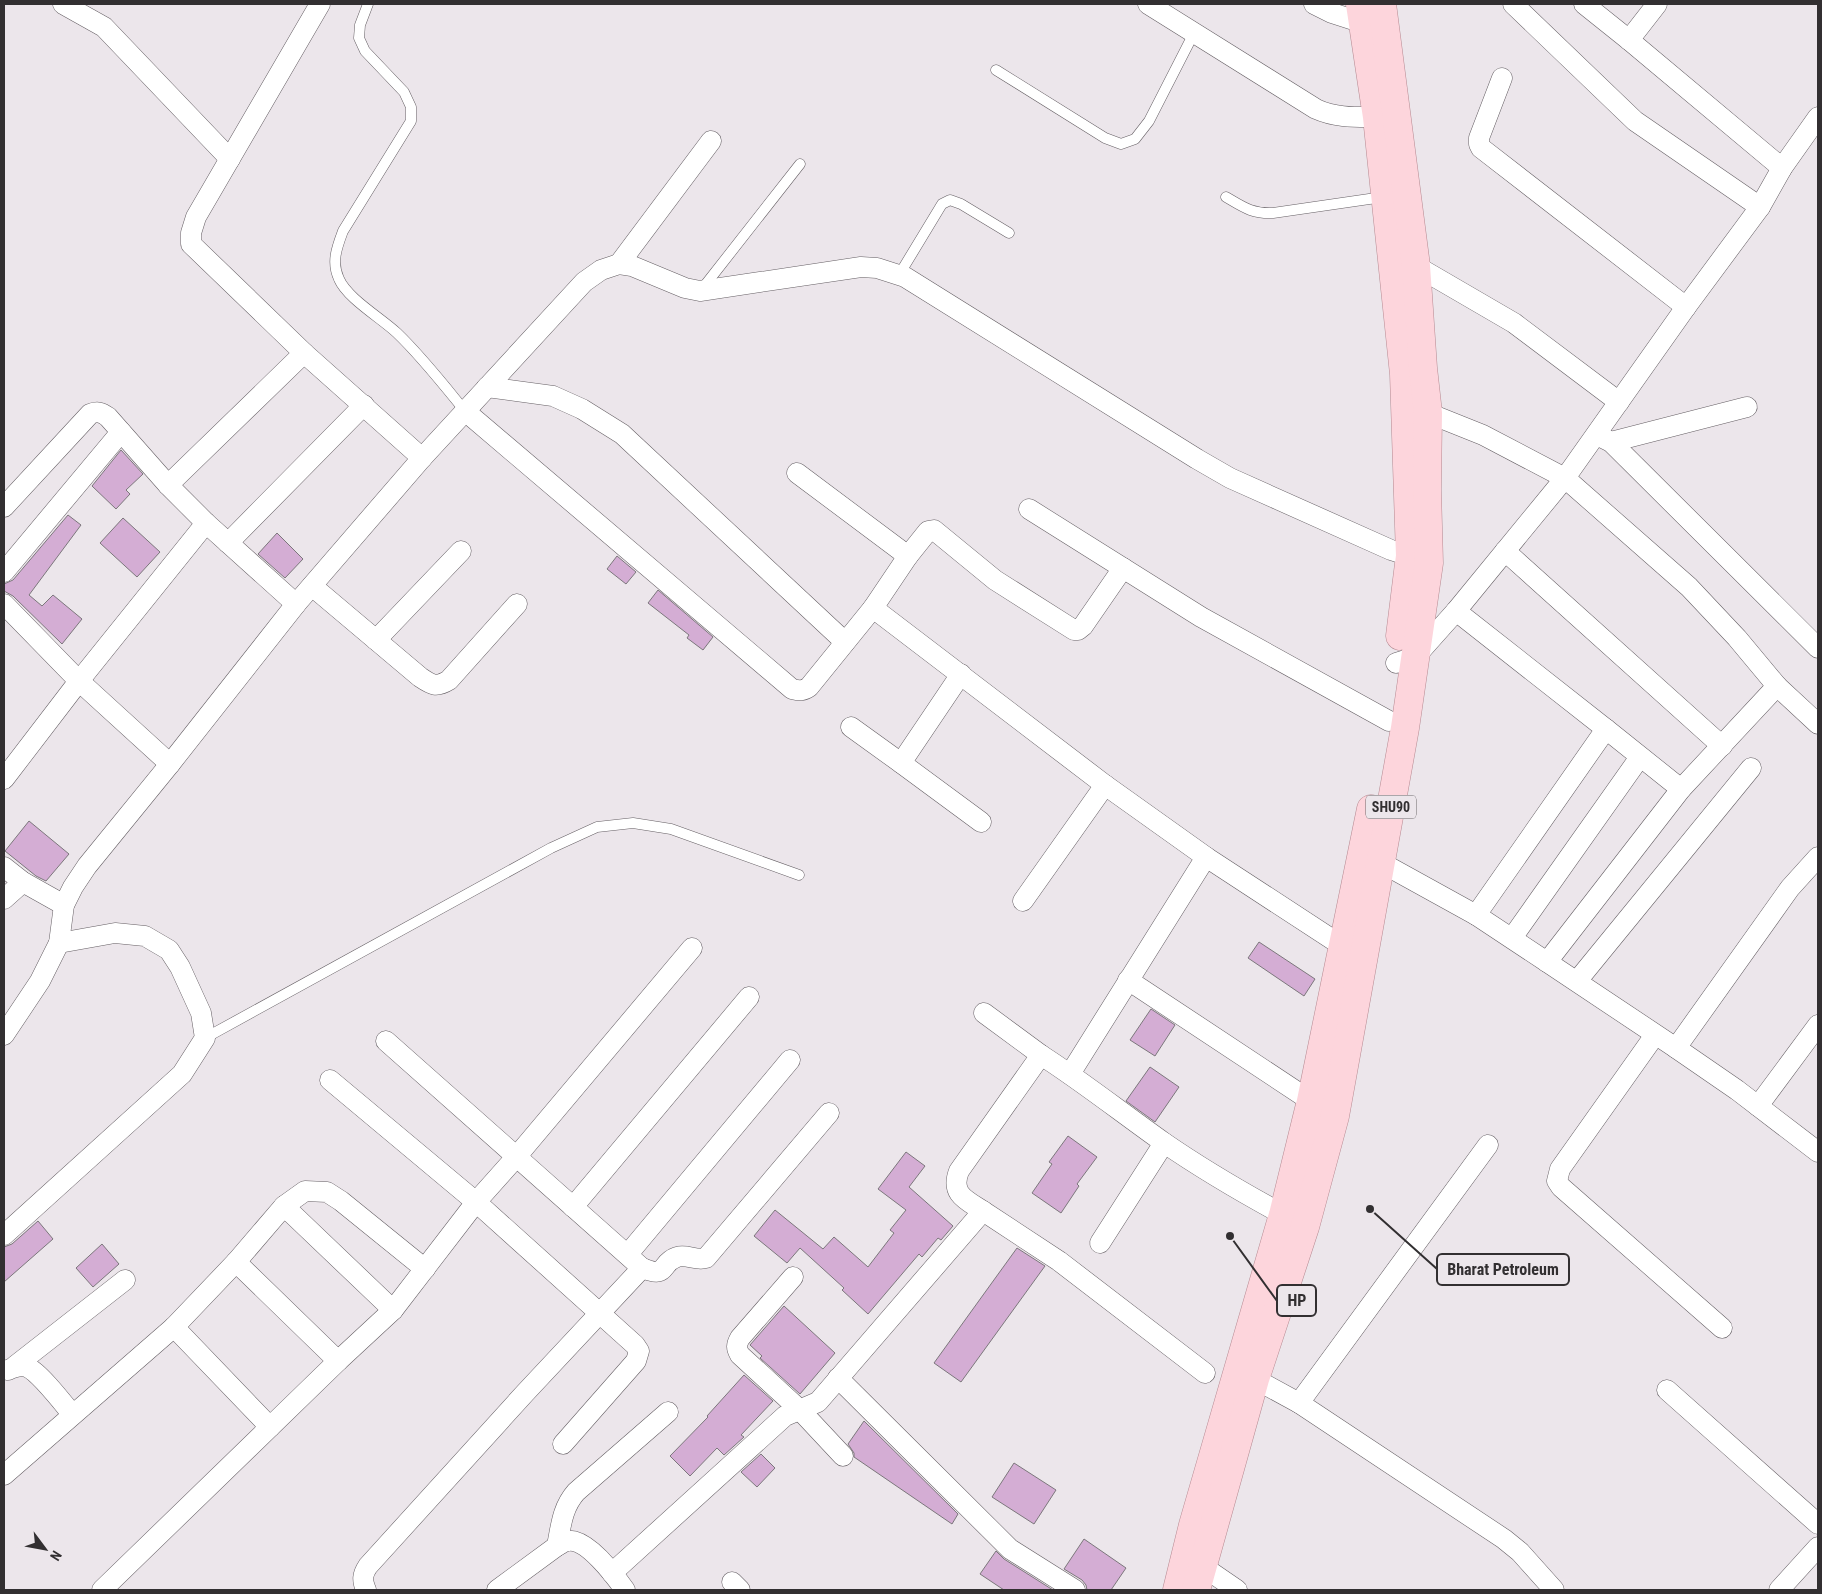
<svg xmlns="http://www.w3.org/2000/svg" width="1822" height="1594" viewBox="0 0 1822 1594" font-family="'Roboto Condensed',sans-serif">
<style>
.building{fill:#d4add4;stroke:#7c777c}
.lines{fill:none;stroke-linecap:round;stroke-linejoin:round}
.service-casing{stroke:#655f64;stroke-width:11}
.minor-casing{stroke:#655f64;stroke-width:21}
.primary-casing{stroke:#b58991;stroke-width:29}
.service{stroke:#fff;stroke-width:10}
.minor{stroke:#fff;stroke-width:20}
.primary{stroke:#fdd5dc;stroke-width:28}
.labels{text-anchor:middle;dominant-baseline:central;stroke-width:4;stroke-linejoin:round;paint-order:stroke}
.shield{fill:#ece6eb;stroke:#6a6669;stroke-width:1}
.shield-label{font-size:14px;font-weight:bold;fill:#322f31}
.leader{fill:none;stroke:#322f31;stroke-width:2}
.callout-dot{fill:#322f31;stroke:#ece6eb;stroke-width:2}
.callout{fill:#ece6eb;stroke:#322f31;stroke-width:2}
.callout-label{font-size:16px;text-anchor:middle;font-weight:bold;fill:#322f31}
</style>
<rect width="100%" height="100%" fill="#ece6eb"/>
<g class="building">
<path d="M121,450L143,474L126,490L130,494L116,509L92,486Z"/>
<path d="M68,515L81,525L29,595L42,606L53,595L82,619L62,644L13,596L4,591V584L13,580Z"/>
<path d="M123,518L160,552L137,577L100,543Z"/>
<path d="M277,533L303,559L285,578L258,554Z"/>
<path d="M617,556L636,572L626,584L607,569Z"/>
<path d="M658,590L713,637L703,650L687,638L689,635L648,603Z"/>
<path d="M29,821L69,854L46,881L36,876L5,851Z"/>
<path d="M1259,942L1315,979L1304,996L1248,958Z"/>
<path d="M1151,1009L1175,1025L1155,1056L1130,1040Z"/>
<path d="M1150,1067L1179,1087L1155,1122L1126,1101Z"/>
<path d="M1068,1136L1097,1157L1077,1184L1079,1186L1061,1213L1032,1193L1052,1164L1049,1162Z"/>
<path d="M906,1152L925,1166L909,1187L953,1226L941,1240L938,1238L922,1257L919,1254L868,1314L842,1290L844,1288L800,1248L787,1263L754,1236L775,1210L823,1249L834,1237L868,1267L894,1233L890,1230L906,1210L878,1189Z"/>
<path d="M38,1221L53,1239L4,1282V1247L12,1244Z"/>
<path d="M102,1244L119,1264L93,1287L76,1268Z"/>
<path d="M1017,1248L1045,1266L961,1382L934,1363Z"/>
<path d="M784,1306L835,1353L800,1394L760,1358L762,1356L750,1345Z"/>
<path d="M744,1375L773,1401L741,1435L744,1437L724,1455L717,1448L690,1476L670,1456L708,1417L707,1416Z"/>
<path d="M864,1421L958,1514L952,1524L854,1457V1453L848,1444Z"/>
<path d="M761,1454L775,1468L757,1487L741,1472Z"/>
<path d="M1014,1463L1056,1490L1034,1524L992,1497Z"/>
<path d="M1084,1539L1126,1568L1111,1590H1087L1086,1585L1082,1580L1064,1569Z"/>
<path d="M996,1551L1004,1559L1053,1590H1004L980,1574Z"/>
</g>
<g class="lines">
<g class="service-casing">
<g id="service">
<path d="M368,4L360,25L359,38L365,51L404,92L411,107V121L343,231C337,247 331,262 339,279C347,298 381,318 397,333C422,357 443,384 465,411"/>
<path d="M996,70L1105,138L1121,144L1135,139L1149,121L1194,33"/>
<path d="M1226,197C1243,207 1252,214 1273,213L1383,197"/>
<path d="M899,275L942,204L950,200L961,204L1009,233"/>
<path d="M702,289L800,164"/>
<path d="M205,1038L551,848L597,827L633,823L671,829L799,875"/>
</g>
</g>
<g class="minor-casing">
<g id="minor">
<path d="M63,4L104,27L230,159"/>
<path d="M320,4L196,217L191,233V244L304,353L422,458"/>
<path d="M1148,4L1316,109C1336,118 1355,117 1377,117"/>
<path d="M1314,4L1332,13L1363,23"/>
<path d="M1513,4L1635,121L1760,207"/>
<path d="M1584,4L1629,40L1782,168"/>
<path d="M1629,40L1657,4"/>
<path d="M1502,78L1479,138V144L1481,148L1686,307"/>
<path d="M619,264L711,141"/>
<path d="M1416,266L1514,323L1619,402"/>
<path d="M487,387L553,396L582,409L622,434L845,642"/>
<path d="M465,411L792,689C800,691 803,691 809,687L873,608L908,556L928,531L934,530L995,580L1074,630H1078L1083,626L1123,568"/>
<path d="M1428,413L1483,435L1565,478L1689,587L1737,638L1777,686L1681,789L1547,962L1676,1048L1790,888L1818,857"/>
<path d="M1597,435L1611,442L1818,648"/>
<path d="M1611,442L1747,407"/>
<path d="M797,473L908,556"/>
<path d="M168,485L304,353"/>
<path d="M4,507L90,414C97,411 101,412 108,417L168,485L206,523L296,604"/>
<path d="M1029,509L1201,617L1389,721"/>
<path d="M228,543L364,405"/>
<path d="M1505,551L1722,746"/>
<path d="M4,572L121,432"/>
<path d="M312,586L420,677C432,685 436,688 449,680L517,604"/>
<path d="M4,604L79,681L170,764"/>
<path d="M873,608L1105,785L1206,857L1070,1074"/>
<path d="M1456,611L1606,729L1476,915L1547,962"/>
<path d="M376,640L461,551"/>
<path d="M1396,663L1415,657L1456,611L1565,478L1686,307L1760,207L1782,168L1818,117"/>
<path d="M961,674L901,763L981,822"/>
<path d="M1777,686L1818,724"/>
<path d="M851,727L901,763"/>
<path d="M1606,729L1681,789"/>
<path d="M4,779L79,681L206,523"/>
<path d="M1371,855L1380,862L1476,915"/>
<path d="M1206,857L1353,953"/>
<path d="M4,867L23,882L64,905"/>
<path d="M4,899L23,882"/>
<path d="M1023,901L1105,785"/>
<path d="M1512,938L1640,757"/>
<path d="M1128,980L1320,1107"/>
<path d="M1577,981L1751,768"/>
<path d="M984,1013L1041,1055"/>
<path d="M4,1035L40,981L59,943L64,905L73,887L87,866L170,764L296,604L422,458L584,282L601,270L619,264L632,266L685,288L700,291L861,267L877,268L905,277L1197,459L1230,478L1391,550L1410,556"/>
<path d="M1655,1035L1560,1169L1557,1181L1561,1187L1722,1328"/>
<path d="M1676,1048L1737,1090L1818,1152"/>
<path d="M330,1080L476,1202L635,1345L639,1351L636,1361L563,1444"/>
<path d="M1758,1106L1818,1025"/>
<path d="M284,1206L305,1191L327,1192L341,1201L425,1269"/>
<path d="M573,1207L749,997"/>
<path d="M983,1211L1059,1261L1205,1373"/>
<path d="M4,1235L182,1074L205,1038L201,1013L180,967L169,950L145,936L115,933L59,943"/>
<path d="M1100,1243L1164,1143"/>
<path d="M628,1254L790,1060"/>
<path d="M236,1262L284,1206L393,1310"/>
<path d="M642,1268C669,1279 659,1263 677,1257C687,1254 696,1261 706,1258L829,1113"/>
<path d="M793,1277L740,1338C736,1345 736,1348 740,1355L800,1410L843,1456"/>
<path d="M15,1366L125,1280"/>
<path d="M8,1370C14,1367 21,1365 27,1367C39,1372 63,1403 72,1414"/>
<path d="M1244,1373L1299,1403L1504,1539L1520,1552L1554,1590"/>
<path d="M838,1378L1010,1549L1075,1590"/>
<path d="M1667,1390L1818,1524"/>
<path d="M1299,1403L1488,1145"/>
<path d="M270,1427L174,1327L236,1262L338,1361"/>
<path d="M4,1475L174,1327"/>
<path d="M557,1546C561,1526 562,1508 576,1492L668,1412"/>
<path d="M1202,1566L1237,1590"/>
<path d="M612,1573L785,1416L818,1402L983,1211C966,1200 950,1194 959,1171L1041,1055C1083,1082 1122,1113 1163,1142C1205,1171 1250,1197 1295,1221"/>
<path d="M732,1582L740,1590"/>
<path d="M102,1590L338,1361L393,1310L476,1202L517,1156L692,948"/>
<path d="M366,1590C362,1580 362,1575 368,1566L525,1393L642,1268L386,1041"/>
<path d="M497,1590L557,1546C561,1544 565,1541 568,1541C587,1538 615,1576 625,1590"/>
<path d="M1779,1590L1818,1547"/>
</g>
</g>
<g class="primary-casing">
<g id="primary">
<path d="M1360,4L1377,117L1404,374L1410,556L1400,636"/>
<path d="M1177,1590L1193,1525L1283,1215L1311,1101L1371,809"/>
<path d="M1196,1590L1255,1379L1305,1227L1335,1116L1405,728L1429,563L1427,490L1428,413L1423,368L1416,266L1382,4"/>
</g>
</g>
<use href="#service" class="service"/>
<use href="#minor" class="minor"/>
<use href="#primary" class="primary"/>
</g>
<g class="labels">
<rect class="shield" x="1366" y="795.5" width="50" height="23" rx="4"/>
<g class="shield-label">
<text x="1391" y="807">SHU90</text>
</g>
</g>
<path class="leader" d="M1370 1209L1437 1269M1230 1236L1277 1301"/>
<g class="callout-dot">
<circle cx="1370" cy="1209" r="5"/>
<circle cx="1230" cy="1236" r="5"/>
</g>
<g class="callout">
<rect x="1437" y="1254" width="132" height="31" rx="5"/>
<rect x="1277" y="1285" width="39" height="31" rx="5"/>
</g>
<g class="callout-label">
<text x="1503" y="1275">Bharat Petroleum</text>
<text x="1297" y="1306">HP</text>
</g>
<rect width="1822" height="1594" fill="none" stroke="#322f31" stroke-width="10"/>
<g transform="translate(45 1549) rotate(122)" stroke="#ece6eb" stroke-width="4" paint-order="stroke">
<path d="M0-4L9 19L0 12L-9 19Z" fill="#322f31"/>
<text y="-8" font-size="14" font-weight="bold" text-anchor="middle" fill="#322f31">N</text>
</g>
</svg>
